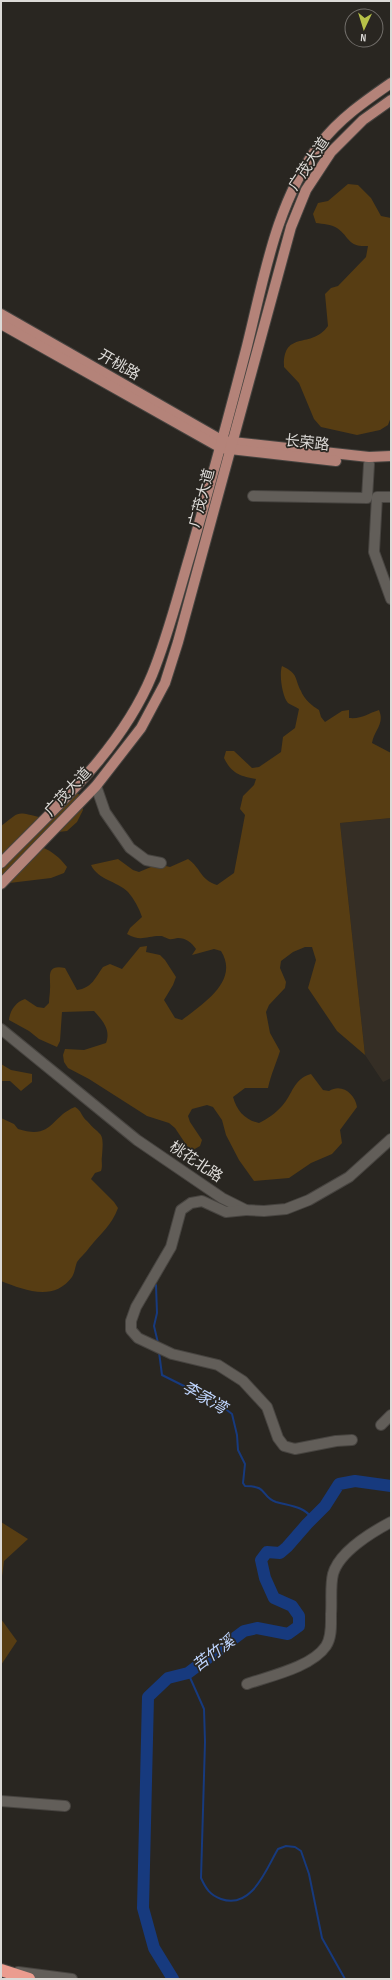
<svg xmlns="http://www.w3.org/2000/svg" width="392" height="1980" viewBox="0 0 392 1980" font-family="'Sofia Sans Condensed','Noto Sans SC',sans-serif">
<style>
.built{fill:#352e25}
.green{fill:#573d13}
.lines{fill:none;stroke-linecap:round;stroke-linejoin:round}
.stream{stroke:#173a7e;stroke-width:2}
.river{stroke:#173a7e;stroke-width:12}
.minor-casing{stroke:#474440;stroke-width:12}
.major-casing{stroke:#474440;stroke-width:12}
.highway-casing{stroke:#474440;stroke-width:14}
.minor{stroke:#625e59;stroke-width:10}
.major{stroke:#b48379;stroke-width:10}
.highway{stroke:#eb9c8f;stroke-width:12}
.labels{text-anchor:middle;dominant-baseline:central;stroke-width:3.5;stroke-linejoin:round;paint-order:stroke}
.street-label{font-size:15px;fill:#dcdad7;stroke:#292621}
.water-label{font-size:16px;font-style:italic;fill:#bfd5fe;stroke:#292621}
</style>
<rect width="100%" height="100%" fill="#292621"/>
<path class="built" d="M391,818V1078L383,1082L365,1055L340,823Z"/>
<g class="green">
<path d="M348,184L358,185L371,198L381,216L391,218V417L388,425L380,430L357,435L321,427L314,419L299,383L284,367C283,329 311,350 328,326L325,294L331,288L338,286L366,257L368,246C347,247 351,238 337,228C331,224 323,224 316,223L313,214L318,203L328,201Z"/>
<path d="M282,666C299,674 294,678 301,691C304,699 312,706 319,710L321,717L325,722L342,711L349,710V718C363,719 366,714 379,710C385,724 374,730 372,743L391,753V818L340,823L365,1055L337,1031L308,988L316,960L312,947H305L293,952L281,961L280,968L286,982L285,988L269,1005L266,1012L270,1033L280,1051C276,1064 271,1074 268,1088H245L233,1097C237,1111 245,1120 259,1123C267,1119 276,1113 282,1106C293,1094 293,1079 311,1074L323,1090L329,1091C342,1083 355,1094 357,1107L340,1130L342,1143L332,1154L311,1163L289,1178L254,1181L239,1160L226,1135L222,1120L213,1107L207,1105L192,1109L188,1116L190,1122L202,1140L200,1146L193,1150L187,1146L175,1128L169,1123L147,1116L89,1079L68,1068L64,1062L63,1055L65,1049L84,1050L106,1043C111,1030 103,1021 94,1011L62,1012L60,1041L57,1047L39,1039L29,1031L9,1020C10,1010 16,1002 25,999L37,1007L44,1008L49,1003C49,998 50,994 50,989C51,978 45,964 65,968L77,990C92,988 95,978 103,967L110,964L122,969L140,947L147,946L146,952L160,955L165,960L176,977L173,985L164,1000L175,1018L182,1020C202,1004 240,981 221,951L214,949L192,955L196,949C191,942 186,938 178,938C175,938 172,940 169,939C165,938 164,936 160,936C146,936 141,942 127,934L130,928L142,917C139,908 134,899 128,892C117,881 98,880 91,865L118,859L133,870L139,872L158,864L170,867L188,859C201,868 200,880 217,885L234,873L245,815L240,809L243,796L254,785L256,779C240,776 232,774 224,758L226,751H234L252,768L259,767L281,752L283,737L295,728L299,709C296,707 291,705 288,703C282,696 279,674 282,666Z"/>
<path d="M76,793L82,796L83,810L77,822L67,831L58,832L42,847C53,852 59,857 67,867L64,873L51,878L1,884V826C20,812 15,811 39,817Z"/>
<path d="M1,1064L11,1070L32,1074V1082L21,1091L10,1081H1Z"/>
<path d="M75,1107C82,1111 81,1116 87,1121C102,1138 104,1130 102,1156C101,1162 103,1165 101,1171L95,1173L91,1179L114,1202L118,1208C112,1225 100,1234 89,1248C86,1253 80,1257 77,1262C75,1267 75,1272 72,1277C54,1302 24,1290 1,1281V1118L14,1124L18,1129C53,1140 50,1117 75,1107Z"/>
<path d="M1,1522L28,1539L4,1561L1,1584Z"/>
<path d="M1,1619L17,1641L1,1665Z"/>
</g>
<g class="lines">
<g class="stream">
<path d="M156,1285L157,1313L154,1326L158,1343"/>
<path d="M159,1352L162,1375L218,1403L232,1414L237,1435L238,1450L245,1464L243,1483L245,1486C269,1486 260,1496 276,1502C290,1506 303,1506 312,1518"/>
<path d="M188,1673L204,1709L205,1742L201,1878C206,1889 210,1895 221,1899C252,1910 266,1869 278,1849L286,1846L295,1847L301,1851L309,1874L322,1938L345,1979"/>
</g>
<path class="river" d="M173,1979L154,1948L143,1908L148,1697L168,1678L188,1673L244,1631L257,1628L288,1634L299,1626V1616L292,1606L274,1598L265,1578L261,1560L267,1552L280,1553L287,1547L307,1524L325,1506L339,1484L355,1481L391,1486"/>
<g class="minor-casing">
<g id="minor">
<path d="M253,496L367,498L369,464"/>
<path d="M391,497H377L374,552L391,599"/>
<path d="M96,786L105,812L130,848L146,860L161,863"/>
<path d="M1,1029L137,1140L222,1198L246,1210L264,1211L286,1209L309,1200L349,1177L391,1139"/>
<path d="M246,1210L226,1212L202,1201L191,1203L181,1210L171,1247L136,1307L131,1321V1330L138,1338L172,1354L218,1365L243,1381L267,1407L278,1438L284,1446L295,1449L336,1441L352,1440"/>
<path d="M381,1425L391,1415"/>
<path d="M247,1684C270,1676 312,1667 326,1646C332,1637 331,1624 331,1614C332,1602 330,1586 333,1574C339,1552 372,1532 391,1522"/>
<path d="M1,1801L65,1806"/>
<path d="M18,1972L72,1979"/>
</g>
</g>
<g class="major-casing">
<g id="major">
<path d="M1,314L223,441L369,457L391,456"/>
<path d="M1,324L221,448L336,461"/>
<path d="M1,863C57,806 121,750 152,675C168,636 178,595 190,555C210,485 229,416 247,346C264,278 276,202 320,144C339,119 365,101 391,83"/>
<path d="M1,884L96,786L141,728L165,683L178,642L291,227L306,190L331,152L363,120L391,100"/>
</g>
</g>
<g class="highway-casing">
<path id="highway" d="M1,1970L29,1979"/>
</g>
<use href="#minor" class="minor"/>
<use href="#major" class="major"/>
<use href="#highway" class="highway"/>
</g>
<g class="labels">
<g class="street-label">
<text transform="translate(309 164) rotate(-56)">广茂大道</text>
<text transform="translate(119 365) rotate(30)">开桃路</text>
<text transform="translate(307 443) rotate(6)">长荣路</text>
<text transform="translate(202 498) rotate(-75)">广茂大道</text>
<text transform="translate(68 792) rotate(-47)">广茂大道</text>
<text transform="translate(196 1162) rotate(34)">桃花北路</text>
</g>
<g class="water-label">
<text transform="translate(204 1398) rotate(30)">李家湾</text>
<text transform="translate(214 1654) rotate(-37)">苦竹溪</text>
</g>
</g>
<rect width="392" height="1980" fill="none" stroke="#dcdad7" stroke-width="4"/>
<g transform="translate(364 28) rotate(184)"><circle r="19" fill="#292621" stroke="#716e6a"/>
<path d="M0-3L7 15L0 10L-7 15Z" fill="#b6c148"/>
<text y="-6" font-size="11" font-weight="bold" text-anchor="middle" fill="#dcdad7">N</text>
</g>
</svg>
